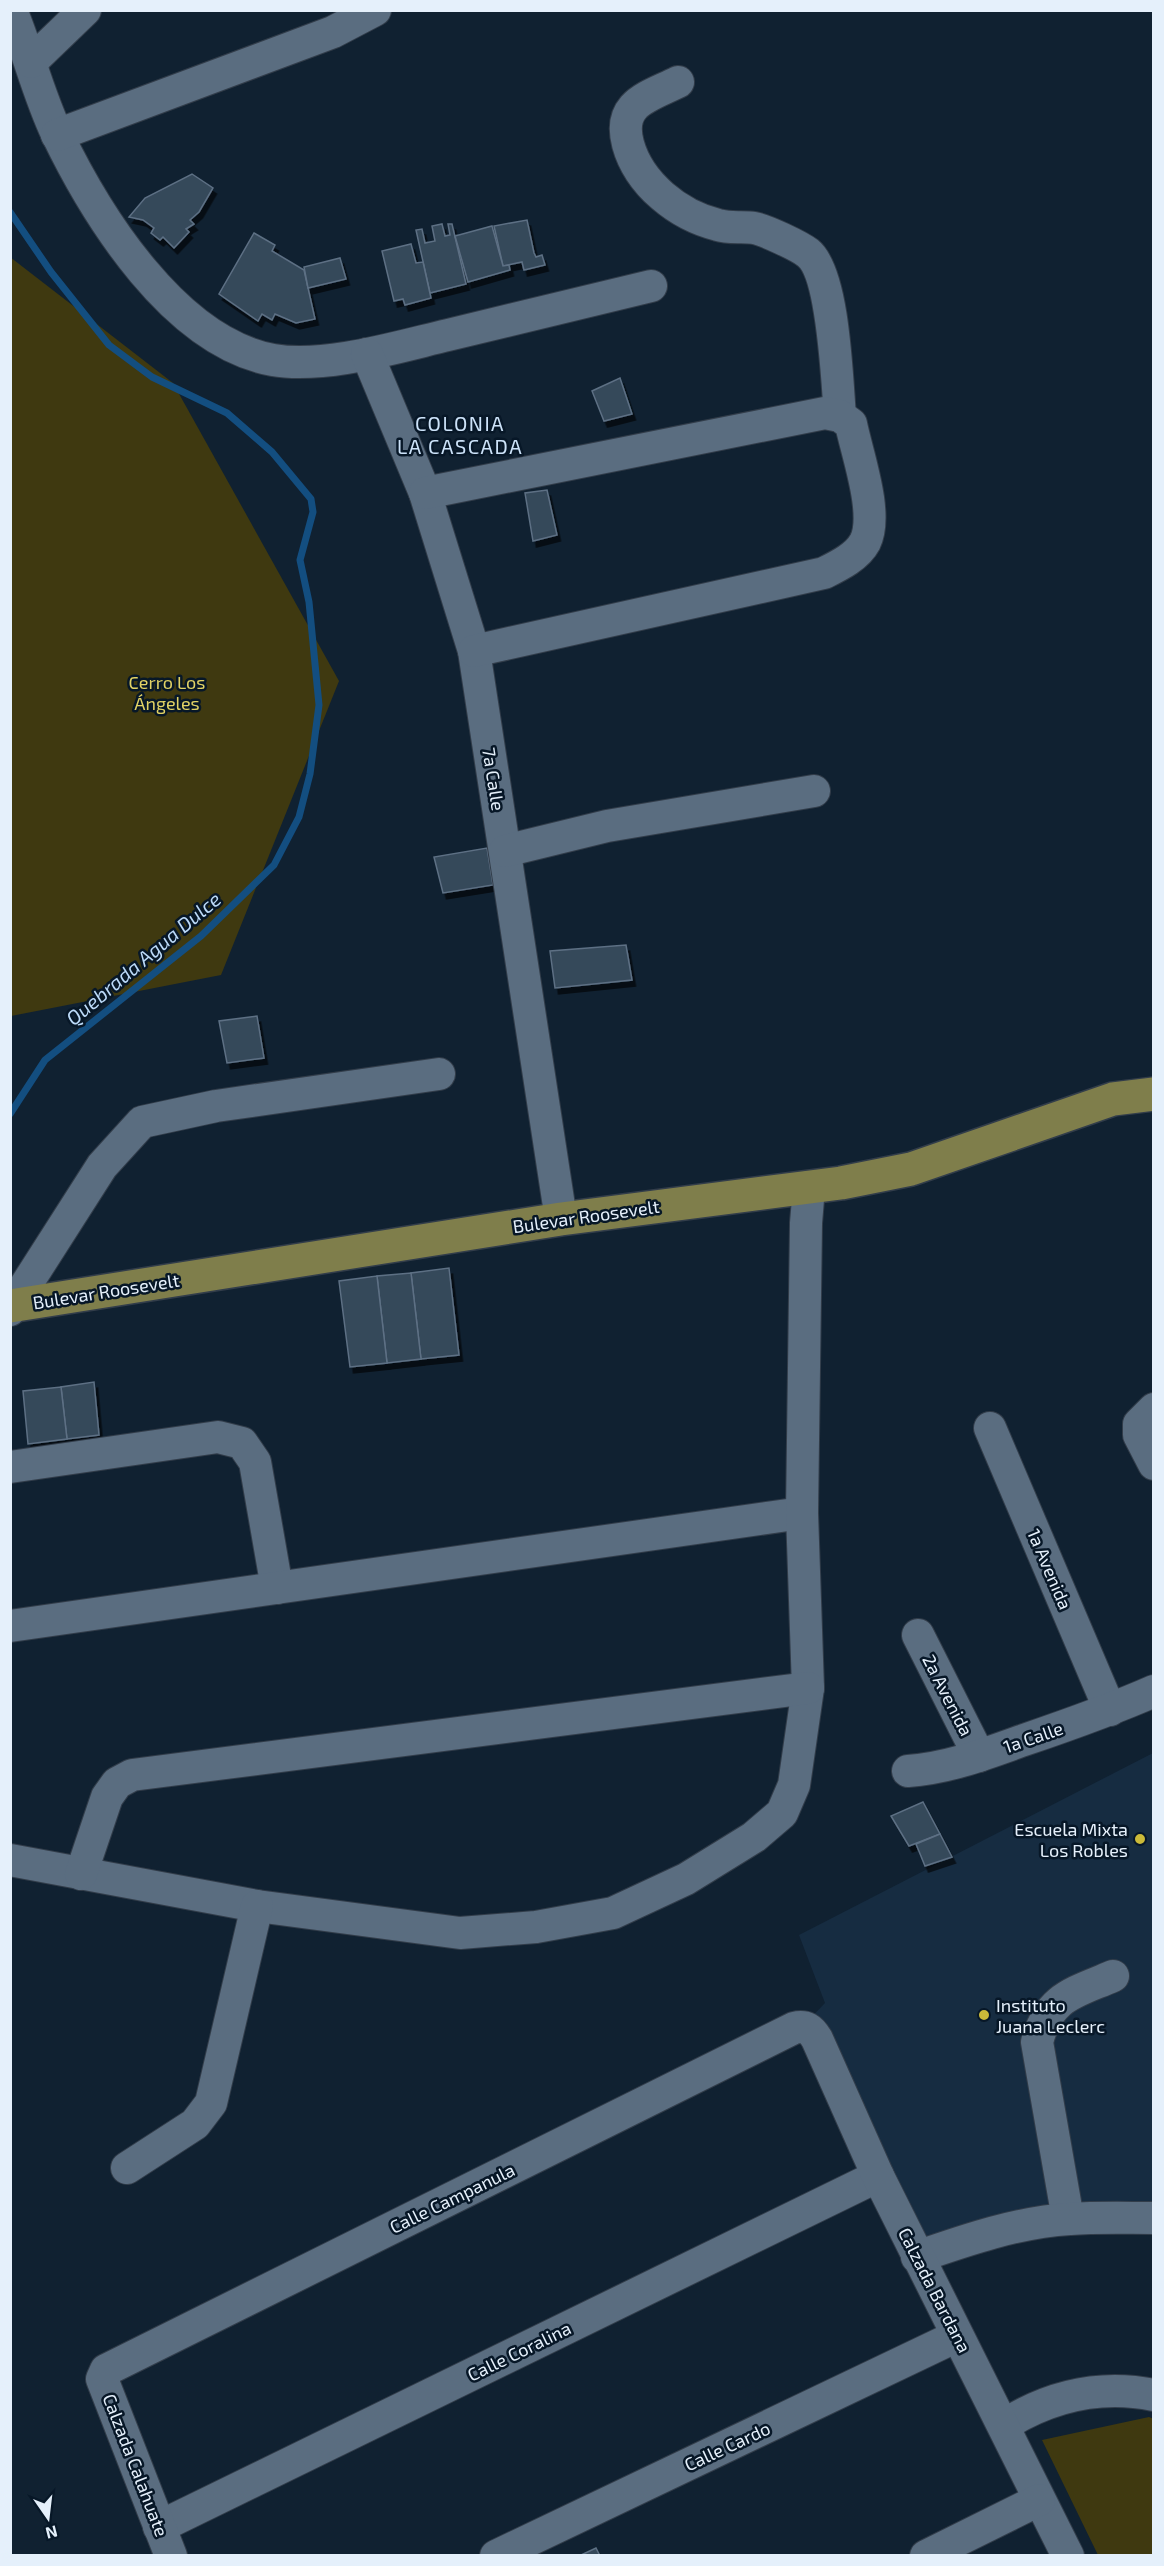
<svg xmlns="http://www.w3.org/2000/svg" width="1164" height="2566" viewBox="0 0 1164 2566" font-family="'Exo 2',sans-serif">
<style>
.built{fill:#162c41}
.green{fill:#3f3910}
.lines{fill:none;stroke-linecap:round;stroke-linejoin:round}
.stream{stroke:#134e80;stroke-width:7}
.building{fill:#36485a;stroke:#5d7084;stroke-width:1.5;filter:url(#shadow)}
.minor-casing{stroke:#323d4a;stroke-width:34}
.major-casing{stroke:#323d4a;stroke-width:36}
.minor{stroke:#5a6d80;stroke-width:32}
.major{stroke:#7f7e4b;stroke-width:33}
.poi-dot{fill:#cbba39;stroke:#071727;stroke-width:2}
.labels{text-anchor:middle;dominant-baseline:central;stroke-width:5;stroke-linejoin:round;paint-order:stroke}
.park-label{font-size:18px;fill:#e2d365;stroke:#071727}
.street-label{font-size:18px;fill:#e5f0fb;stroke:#071727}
.poi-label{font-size:18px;fill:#e5f0fb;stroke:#071727;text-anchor:end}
.neighbourhood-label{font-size:20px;letter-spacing:1.5px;fill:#cde3f9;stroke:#071727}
.water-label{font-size:20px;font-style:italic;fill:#bcdaf8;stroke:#071727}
</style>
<defs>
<filter id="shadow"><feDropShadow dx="3.5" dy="6" stdDeviation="0" flood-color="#0009"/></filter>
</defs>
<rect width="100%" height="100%" fill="#102131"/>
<path class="built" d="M1153,1753V2223H1123L917,2257L803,2026L825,2003L799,1935Z"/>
<g class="green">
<path d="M10,257L173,383L339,681L221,975L11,1016Z"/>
<path d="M1149,2417L1154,2419L1153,2555H1098L1042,2440Z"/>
</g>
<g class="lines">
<path class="stream" d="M10,212L51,272L109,345L152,377L227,413L272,452L311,499L313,512L300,560L309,602L319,705L310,774L299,817L274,865L201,936L45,1060L10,1114"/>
</g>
<g class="building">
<path d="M192,174L213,188L199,212L190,220L194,224L186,229L189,232L174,248L163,237L160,240L151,233L154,228L143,220L129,217L145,198Z"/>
<path d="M527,220L534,253L536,257L542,255L545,265L524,270L522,262L503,266L494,226Z"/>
<path d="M442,224L445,236L450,235L448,224H452L466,284L430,293L416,230L422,229L425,243L435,241L432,226Z"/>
<path d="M492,226L503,266L509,265L510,270L468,282L455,236Z"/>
<path d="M254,233L275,245L272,251L304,270L315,319L296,323L275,314L272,320L262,314L258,321L219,294Z"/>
<path d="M411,244L416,263L423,262L431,298L405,305L403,299L394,301L382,251Z"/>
<path d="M340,258L346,279L308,288L304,267Z"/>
<path d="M620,378L632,414L604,421L592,391Z"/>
<path d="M547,490L557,535L533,541L525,493Z"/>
<path d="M487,848L493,885L443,893L434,857Z"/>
<path d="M626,945L632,980L555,988L550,951Z"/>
<path d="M257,1016L264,1058L227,1063L219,1021Z"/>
<path d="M449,1268L459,1355L421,1359L411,1273Z"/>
<path d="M411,1273L421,1359L387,1363L377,1276Z"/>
<path d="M377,1276L387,1363L350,1367L339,1281Z"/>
<path d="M94,1382L99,1435L67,1439L61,1387Z"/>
<path d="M61,1387L67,1439L28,1444L23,1391Z"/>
<path d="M923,1802L940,1834L909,1846L891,1816Z"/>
<path d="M940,1834L952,1857L925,1866L916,1844Z"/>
<path d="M596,2548L600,2556H579Z"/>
</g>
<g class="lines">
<g class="minor-casing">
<g id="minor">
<path d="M11,10C28,51 38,94 57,134C97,217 175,342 273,360C325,369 397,347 448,335C515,319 583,303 651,286"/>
<path d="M31,62L85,10"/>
<path d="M678,82C648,97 617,103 628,144C639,184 678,215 718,225C730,229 743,226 754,228C765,230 799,246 808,253C834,274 837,382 840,416"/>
<path d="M57,135L333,32L375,10"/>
<path d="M367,354L425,493L474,651L561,1219"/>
<path d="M425,493L825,413L840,416L851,424C857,454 879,514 865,542C857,557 838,566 824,573L474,651"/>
<path d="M505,851L607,826L814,791"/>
<path d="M10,1310L102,1166L142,1122L216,1106L439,1074"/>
<path d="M1154,1409L1139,1424V1435L1154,1464"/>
<path d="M990,1428L1110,1710"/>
<path d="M10,1467L218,1437L242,1443L255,1462L277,1588"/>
<path d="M10,1626L802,1513"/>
<path d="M918,1635L979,1756"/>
<path d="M908,1771C949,1768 985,1754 1024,1740C1068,1725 1111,1710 1154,1691"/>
<path d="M10,1860L257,1906L460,1933L536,1927L613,1913L686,1879L754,1837L782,1813L794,1785L808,1688L802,1513L806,1223L809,1187"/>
<path d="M81,1874L107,1797L117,1783L132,1775L808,1688"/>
<path d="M127,2168L195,2124L211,2103L257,1906"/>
<path d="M1068,2219L1037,2042C1049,1996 1074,1993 1113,1976"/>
<path d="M917,2257C966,2240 1018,2222 1070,2219C1098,2217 1126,2218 1154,2218"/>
<path d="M1004,2425C1050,2396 1099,2384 1154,2395"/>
<path d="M159,2527L878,2176"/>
<path d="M171,2556L102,2379L106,2370L794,2028C806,2025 811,2029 817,2039L878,2176L1068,2556"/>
<path d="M496,2556L957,2336"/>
<path d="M926,2556L1039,2500"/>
</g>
</g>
<g class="major-casing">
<path id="major" d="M10,1306L561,1219L841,1183L911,1169L1113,1099L1154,1094"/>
</g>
<use href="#minor" class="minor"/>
<use href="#major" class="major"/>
</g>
<g class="poi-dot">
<circle cx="1140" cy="1839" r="6"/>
<circle cx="984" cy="2015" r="6"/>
</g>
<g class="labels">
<g class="park-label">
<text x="167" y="682">Cerro Los<tspan x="167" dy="21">Ángeles</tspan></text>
</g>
<g class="street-label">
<text transform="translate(494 779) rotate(81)">7a Calle</text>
<text transform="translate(586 1216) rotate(-8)">Bulevar Roosevelt</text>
<text transform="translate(106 1291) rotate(-9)">Bulevar Roosevelt</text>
<text transform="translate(1050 1569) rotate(67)">1a Avenida</text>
<text transform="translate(948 1695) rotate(63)">2a Avenida</text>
<text transform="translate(1033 1737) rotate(-19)">1a Calle</text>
<text transform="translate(452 2198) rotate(-26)">Calle Campanula</text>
<text transform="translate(935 2290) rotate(63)">Calzada Bardana</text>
<text transform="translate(519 2351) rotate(-26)">Calle Coralina</text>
<text transform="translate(727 2446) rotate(-25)">Calle Cardo</text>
<text transform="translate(136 2465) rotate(69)">Calzada Calahuate</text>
</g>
<g class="poi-label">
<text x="1128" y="1829">Escuela Mixta<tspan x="1128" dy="21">Los Robles</tspan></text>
<text x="996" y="2005" text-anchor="start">Instituto<tspan x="996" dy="21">Juana Leclerc</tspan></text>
</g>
<g class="neighbourhood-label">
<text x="460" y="423">COLONIA<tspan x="460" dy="23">LA CASCADA</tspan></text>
</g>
<g class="water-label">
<text transform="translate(143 958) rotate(-40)">Quebrada Agua Dulce</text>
</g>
</g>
<rect width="1164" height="2566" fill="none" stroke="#e5f0fb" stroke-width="24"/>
<g transform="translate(48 2518) rotate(166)" stroke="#071727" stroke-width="4.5" paint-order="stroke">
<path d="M0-4.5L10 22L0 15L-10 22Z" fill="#e5f0fb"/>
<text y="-9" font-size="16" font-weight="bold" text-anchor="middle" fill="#e5f0fb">N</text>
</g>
</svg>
